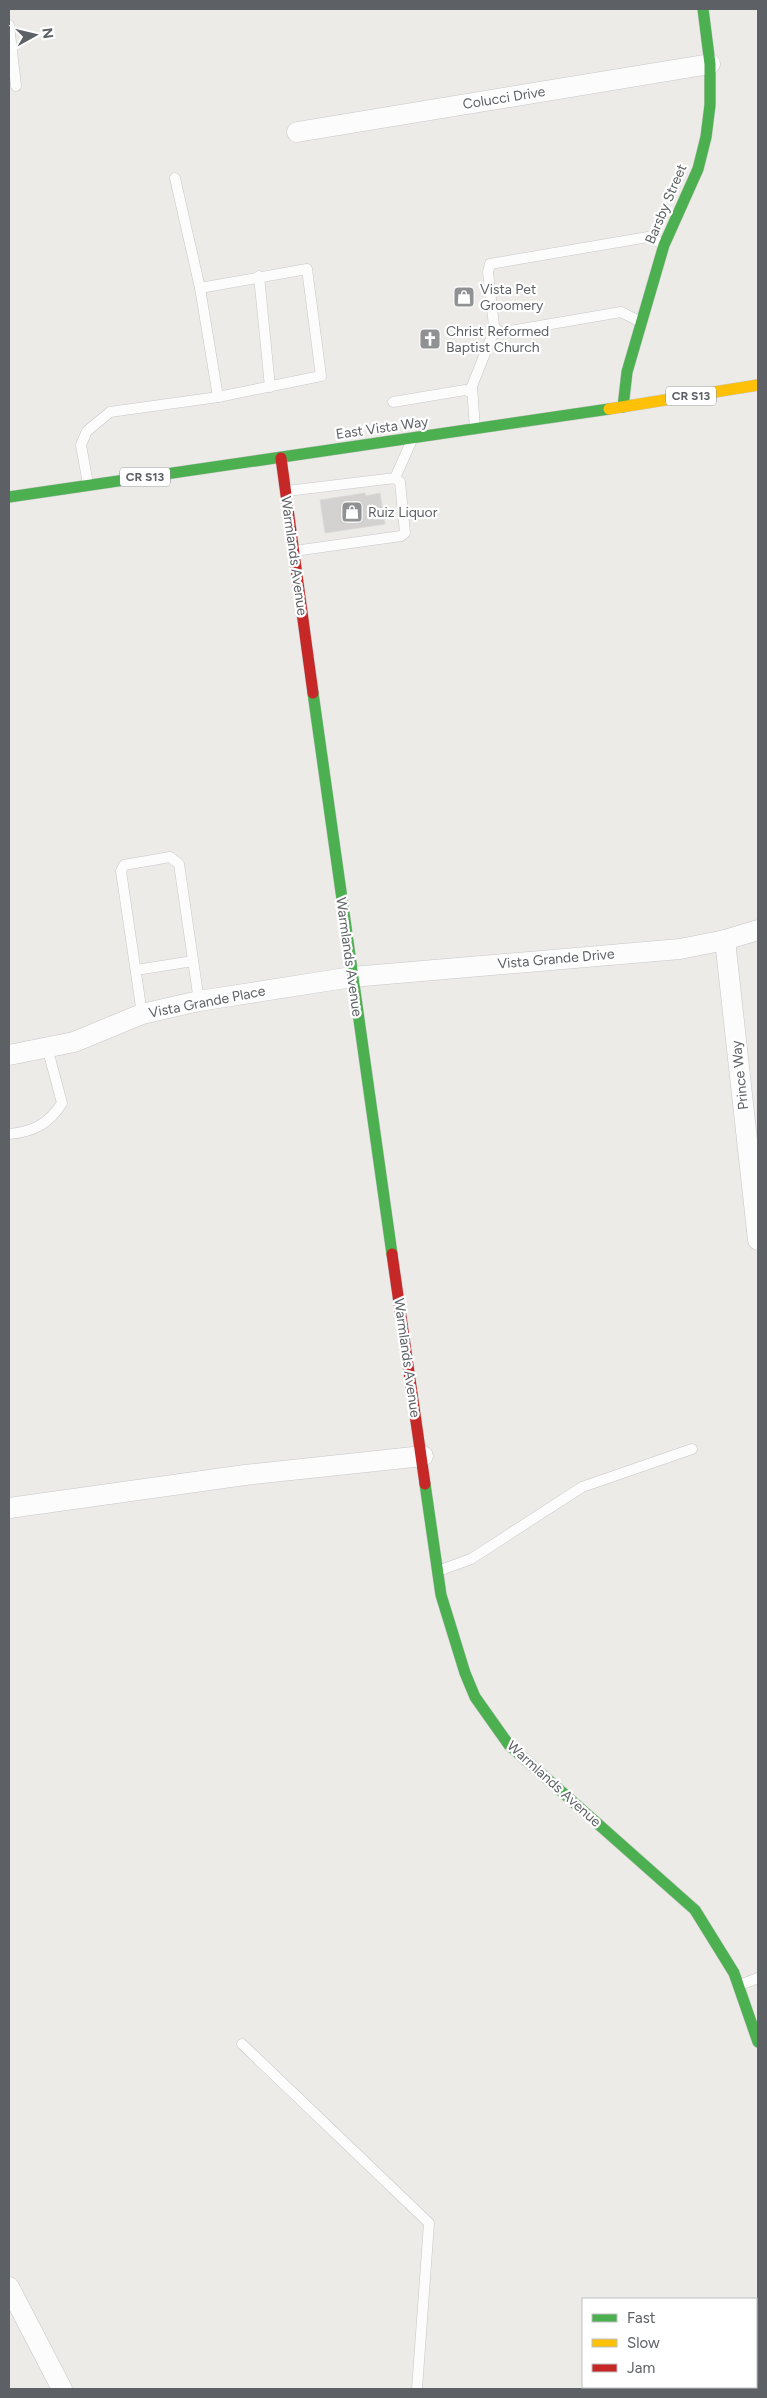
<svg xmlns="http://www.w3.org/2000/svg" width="767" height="2398" viewBox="0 0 767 2398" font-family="Figtree,sans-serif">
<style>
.building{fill:#d3d2d1;stroke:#dcdad8}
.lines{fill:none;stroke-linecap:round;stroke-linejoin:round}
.lane-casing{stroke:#c7c7c7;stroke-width:11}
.street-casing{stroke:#c7c7c7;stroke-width:21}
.fast-casing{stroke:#c9c9c9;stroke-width:12}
.slow-casing{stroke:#c9c9c9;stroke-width:12}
.jam-casing{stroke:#c9c9c9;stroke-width:12}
.lane{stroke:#fcfcfc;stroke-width:10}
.street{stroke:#fcfcfc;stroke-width:20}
.fast{stroke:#4caf50;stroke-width:11}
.slow{stroke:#ffc107;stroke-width:11}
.jam{stroke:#c62828;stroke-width:11}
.labels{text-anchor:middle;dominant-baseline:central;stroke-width:4.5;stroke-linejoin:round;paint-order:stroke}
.shield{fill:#fff;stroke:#8e9093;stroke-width:1}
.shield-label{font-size:12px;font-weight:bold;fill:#5d6165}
.street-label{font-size:14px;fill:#5d6165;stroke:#fff}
.poi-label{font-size:14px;fill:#5d6165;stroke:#fff;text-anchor:start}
</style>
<rect width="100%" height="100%" fill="#ecebe8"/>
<path class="building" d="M365,493L366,496L380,493L385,524L325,533L320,500Z"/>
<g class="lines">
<g class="lane-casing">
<g id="lane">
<path d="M9,25L16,86"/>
<path d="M175,178L200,288L218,397"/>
<path d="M259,276L270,387"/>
<path d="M641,322L621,312L504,332L498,331L494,326L488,272L490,264L648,237L663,244"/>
<path d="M393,402L465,390L472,393"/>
<path d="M475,429L472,386L492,336L498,331"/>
<path d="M88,484L81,445L87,431L110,412L218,397L321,376L307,269L200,288"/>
<path d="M287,491L395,478L411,442"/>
<path d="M294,551L401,536L405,533L400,482L395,478"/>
<path d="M136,970L193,961"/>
<path d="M142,1014L121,871L124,865L170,857L179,864L199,1001"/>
<path d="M9,1134C33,1132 49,1124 62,1103L47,1047"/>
<path d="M438,1571L471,1559L582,1487L692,1449"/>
<path d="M740,1985L758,1978"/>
<path d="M242,2044L429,2223L417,2389"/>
</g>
</g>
<g class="street-casing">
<g id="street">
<path d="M297,132L710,64"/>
<path d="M725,940L758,1240"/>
<path d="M9,1055L74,1042L142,1014L199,1001L352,977L680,949L725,940L758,930"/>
<path d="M9,1508L245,1475L423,1456"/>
<path d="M9,2287L62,2389"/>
</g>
</g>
<g class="fast-casing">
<g id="fast">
<path d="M623,407L627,372L664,245L698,169L706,137L710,105V64L703,9"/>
<path d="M9,497L609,409"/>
<path d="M313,693L392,1254"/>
<path d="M425,1484L441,1595L465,1673L475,1697L509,1745L695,1910L734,1973L758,2042"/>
</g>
</g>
<g class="slow-casing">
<path id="slow" d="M609,409L758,385"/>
</g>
<g class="jam-casing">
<g id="jam">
<path d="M281,458L313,693"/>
<path d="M392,1254L425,1484"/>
</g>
</g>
<use href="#lane" class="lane"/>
<use href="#street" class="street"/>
<use href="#fast" class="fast"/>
<use href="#slow" class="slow"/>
<use href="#jam" class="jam"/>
</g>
<defs>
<g id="shop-square" transform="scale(1.125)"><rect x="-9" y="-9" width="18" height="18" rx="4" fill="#8f9193" stroke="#fff"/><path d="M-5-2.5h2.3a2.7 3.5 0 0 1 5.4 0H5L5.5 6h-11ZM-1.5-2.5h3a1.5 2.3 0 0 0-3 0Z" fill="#fff"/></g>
<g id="church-square" transform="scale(1.125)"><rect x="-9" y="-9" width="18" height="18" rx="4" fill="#8f9193" stroke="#fff"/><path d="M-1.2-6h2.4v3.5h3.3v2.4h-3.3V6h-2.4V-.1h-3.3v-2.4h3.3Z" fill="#fff"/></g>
</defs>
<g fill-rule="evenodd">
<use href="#shop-square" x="464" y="297"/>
<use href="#church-square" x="430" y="339"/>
<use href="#shop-square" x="352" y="512"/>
</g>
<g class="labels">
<g class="shield">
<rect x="666" y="386.5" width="50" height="19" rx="4"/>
<rect x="120" y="467.5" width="50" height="19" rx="4"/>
</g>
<g class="shield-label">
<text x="691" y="396">CR S13</text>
<text x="145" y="477">CR S13</text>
</g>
<g class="street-label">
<text transform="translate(504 98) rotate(-9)">Colucci Drive</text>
<text transform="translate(666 204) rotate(-67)">Barsby Street</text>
<text transform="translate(382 428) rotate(-8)">East Vista Way</text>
<text transform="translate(294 556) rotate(82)">Warmlands Avenue</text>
<text transform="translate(349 957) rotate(82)">Warmlands Avenue</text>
<text transform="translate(556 959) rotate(-5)">Vista Grande Drive</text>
<text transform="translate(207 1002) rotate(-11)">Vista Grande Place</text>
<text transform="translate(740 1075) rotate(-96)">Prince Way</text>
<text transform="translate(407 1358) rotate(82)">Warmlands Avenue</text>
<text transform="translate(554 1784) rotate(42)">Warmlands Avenue</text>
</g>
<g class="poi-label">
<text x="480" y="289">Vista Pet<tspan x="480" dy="16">Groomery</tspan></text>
<text x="446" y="331">Christ Reformed<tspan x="446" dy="16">Baptist Church</tspan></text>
<text x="368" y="512">Ruiz Liquor</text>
</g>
</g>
<rect width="767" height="2398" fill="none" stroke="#5d6165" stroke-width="20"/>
<rect x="582" y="2298" width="175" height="90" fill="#ffffff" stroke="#bec0c1"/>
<rect x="592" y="2314" width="25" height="8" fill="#4caf50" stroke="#bec0c1"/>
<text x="627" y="2323" font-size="15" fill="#5d6165">Fast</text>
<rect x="592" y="2339" width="25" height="8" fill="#ffc107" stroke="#bec0c1"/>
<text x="627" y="2348" font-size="15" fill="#5d6165">Slow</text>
<rect x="592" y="2364" width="25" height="8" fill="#c62828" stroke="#bec0c1"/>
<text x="627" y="2373" font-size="15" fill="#5d6165">Jam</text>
<g transform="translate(35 35) rotate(82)" stroke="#ffffff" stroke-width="4" paint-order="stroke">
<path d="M0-4L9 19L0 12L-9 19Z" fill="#5d6165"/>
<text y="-8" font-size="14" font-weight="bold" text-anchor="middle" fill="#5d6165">N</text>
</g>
</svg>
